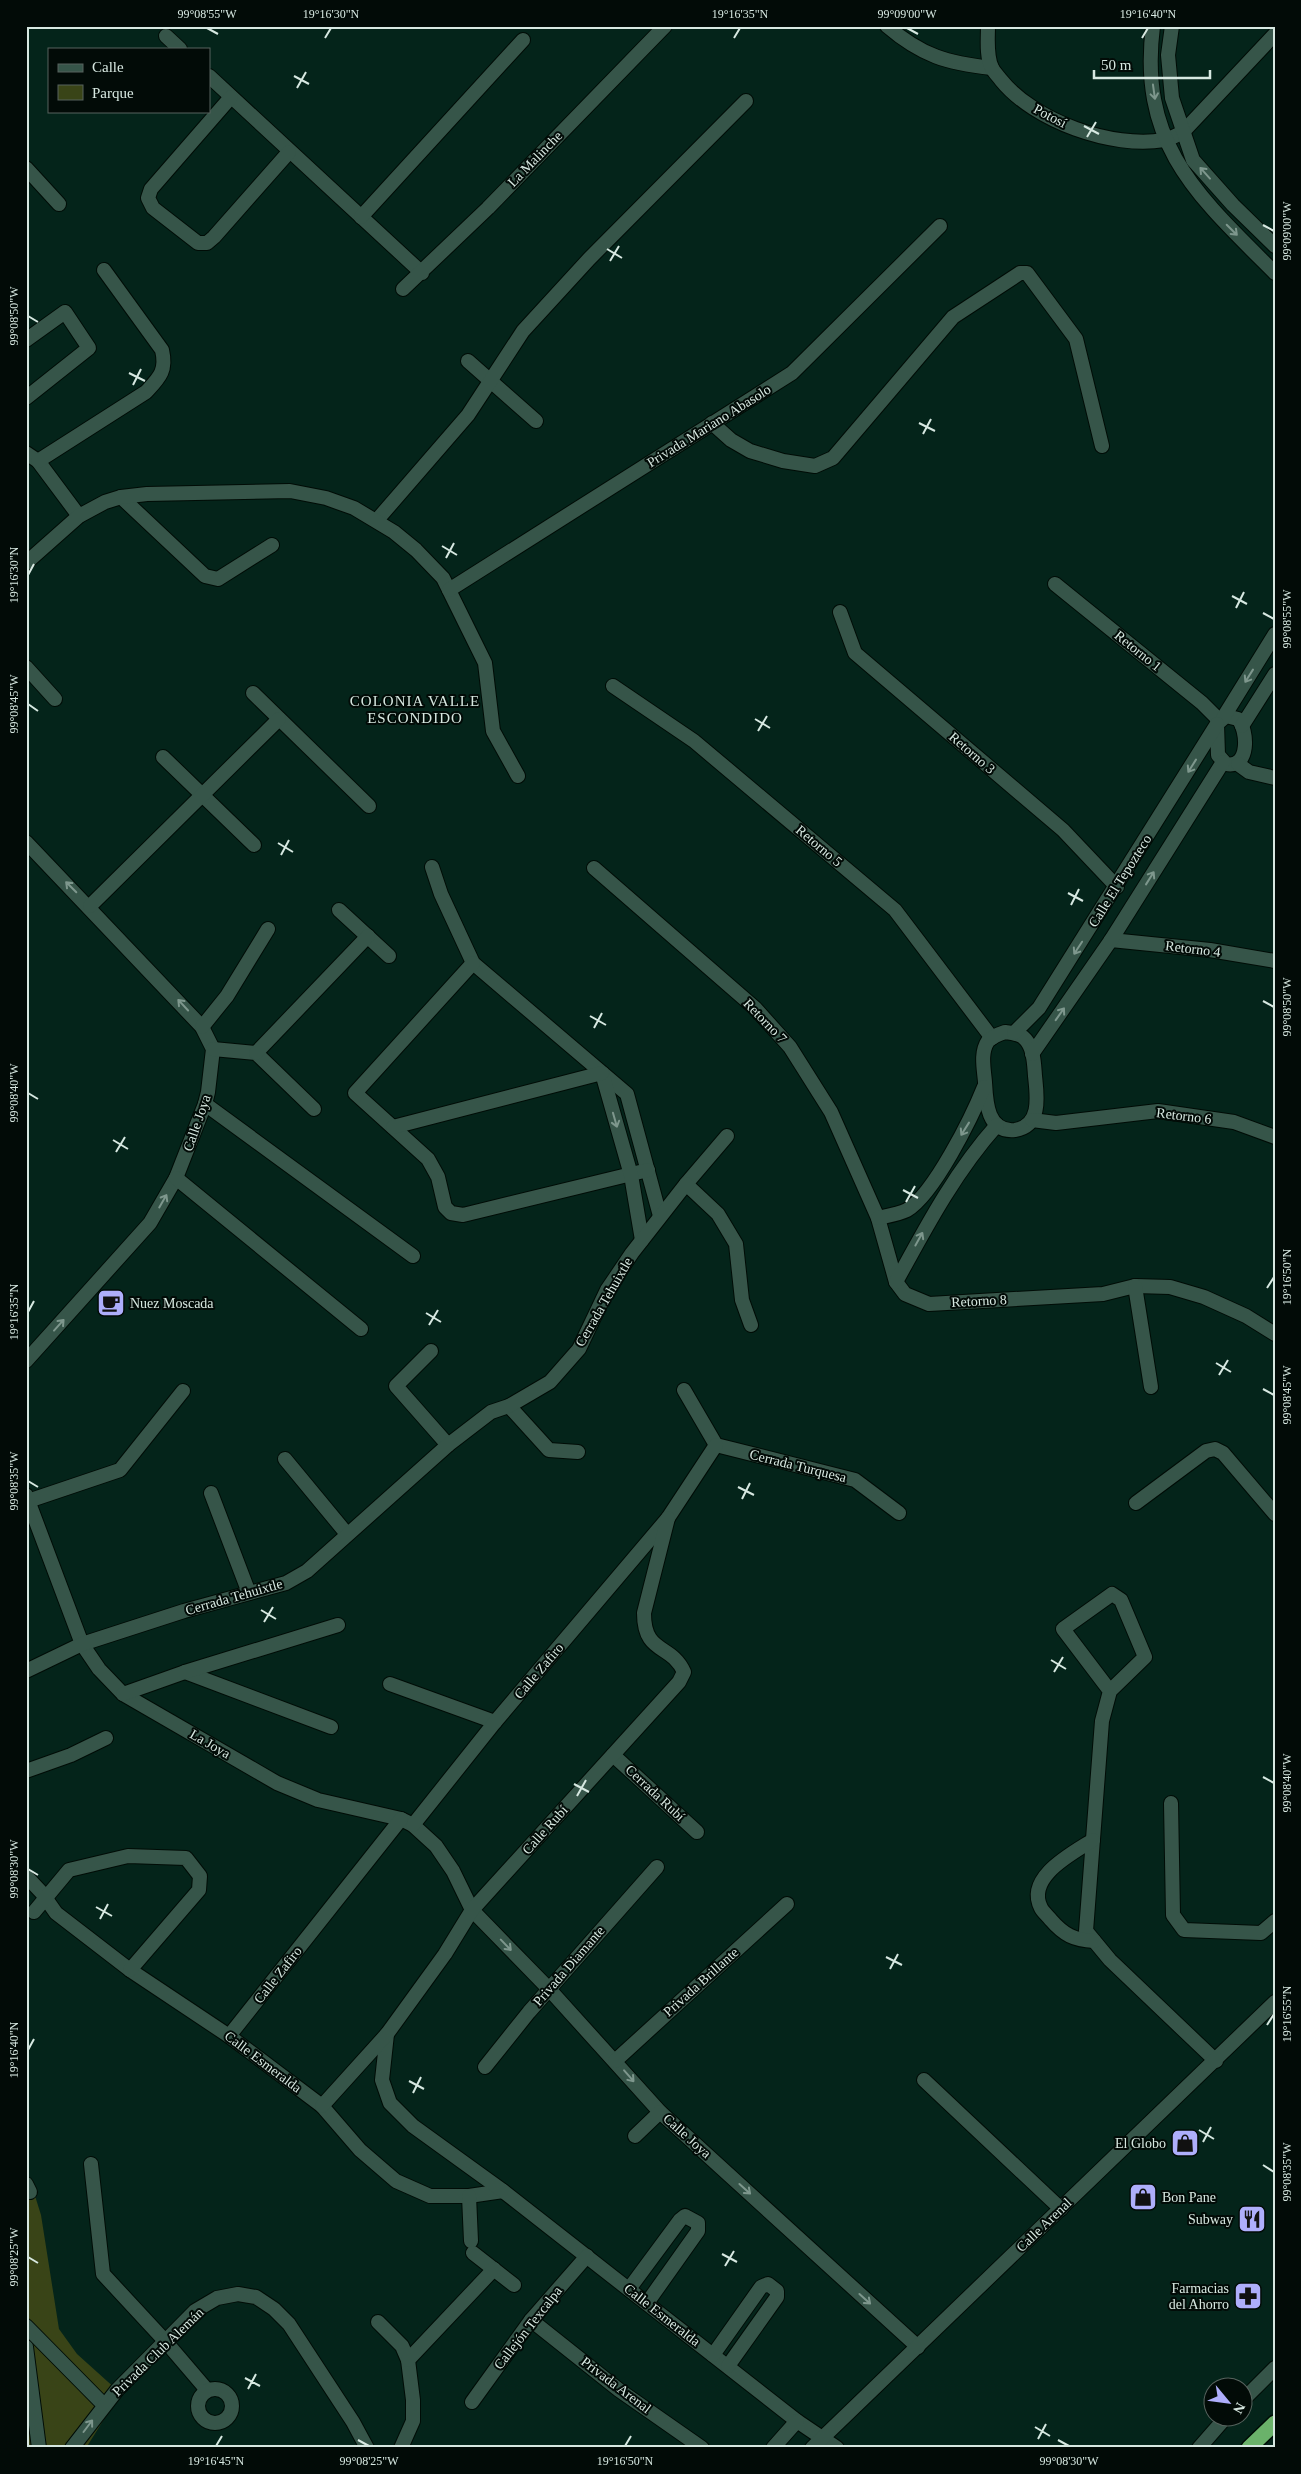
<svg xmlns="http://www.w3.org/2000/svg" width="1301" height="2474" viewBox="0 0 1301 2474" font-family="Georgia,serif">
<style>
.green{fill:#394417}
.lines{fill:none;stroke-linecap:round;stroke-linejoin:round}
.minor-casing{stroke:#000c06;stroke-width:16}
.tertiary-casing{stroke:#000c06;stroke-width:16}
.secondary-casing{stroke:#000c06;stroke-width:16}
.motorway-casing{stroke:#000c06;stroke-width:18}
.minor{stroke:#365549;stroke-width:14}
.tertiary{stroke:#365549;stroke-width:14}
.secondary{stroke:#365549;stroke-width:14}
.motorway{stroke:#6ab26a;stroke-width:15}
.oneway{stroke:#7e978d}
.ticks{fill:none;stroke:#d7e8e1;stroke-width:2}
.labels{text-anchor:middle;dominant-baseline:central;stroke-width:4;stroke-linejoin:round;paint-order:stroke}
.street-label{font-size:14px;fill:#d7e8e1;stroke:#020b07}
.poi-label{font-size:14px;fill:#d7e8e1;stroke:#020b07;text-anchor:end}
.neighbourhood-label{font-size:15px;letter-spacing:1px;fill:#d7e8e1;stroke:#020b07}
.neatline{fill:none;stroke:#d7e8e1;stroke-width:2}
.ticks-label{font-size:12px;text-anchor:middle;fill:#d7e8e1}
</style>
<rect width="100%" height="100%" fill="#04241a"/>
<path class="green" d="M26,2167L41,2215L59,2329L77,2354L117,2390L116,2400L86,2448H26Z"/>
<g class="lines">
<g class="minor-casing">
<g id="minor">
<path d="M887,26C922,56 947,63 992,68"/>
<path d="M988,26C988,39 986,56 992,68C994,72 998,76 1001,80C1034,121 1112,149 1164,140C1170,139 1176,135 1182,133L1275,34"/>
<path d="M1153,26C1138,145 1198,196 1275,273"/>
<path d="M1172,26L1168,55L1172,98L1193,160L1233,205L1275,246"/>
<path d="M166,36L180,49"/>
<path d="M209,76L422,273"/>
<path d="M231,97L151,189L148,198L153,208L198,243H207L214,237L289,152"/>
<path d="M26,168L59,204"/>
<path d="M361,217L523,40"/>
<path d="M403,289L488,208L665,26"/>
<path d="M26,340L65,312L89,348L26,398"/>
<path d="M468,361L536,421"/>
<path d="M712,423L731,440L750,451L783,461L815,466L833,458L953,317L1020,273H1027L1076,339L1102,446"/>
<path d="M26,453L38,461L79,516"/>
<path d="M38,461L146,392C159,378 167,371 162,350L104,270"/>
<path d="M121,497L205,576L218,579L272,545"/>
<path d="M377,520L468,415L523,331L589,259L746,101"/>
<path d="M26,563L79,516L105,502L121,497L147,494L290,491L326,498L354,508L394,532L416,550L443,578L485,663L493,731L518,776"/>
<path d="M1055,584L1202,703L1219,720"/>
<path d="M449,590L792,373L940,226"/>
<path d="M840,612L855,653L1063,830L1117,887"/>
<path d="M26,667L55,699"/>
<path d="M613,686L694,741L895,910L992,1038"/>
<path d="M253,693L369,806"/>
<path d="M1226,716L1238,719C1248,730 1250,769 1226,764L1218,755L1217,724Z"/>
<path d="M1223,718L1275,634"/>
<path d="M1242,726L1275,674"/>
<path d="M163,757L254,845"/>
<path d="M1238,764L1249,772L1275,778"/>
<path d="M26,842L202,1027L213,1049L208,1092L205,1104L176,1178L150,1223L26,1361"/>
<path d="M432,867L441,894L473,963L627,1094L660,1216"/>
<path d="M594,868L755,1008L790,1047L831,1112L878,1218L896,1282L905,1294L929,1304L1103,1294L1135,1286L1170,1287L1204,1297L1246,1316L1275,1334"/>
<path d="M90,906L279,719"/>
<path d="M339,910L389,956"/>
<path d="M1111,940L1210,950L1275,961"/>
<path d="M473,963L355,1093L428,1159L438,1177L445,1207L451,1213L463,1215L648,1170"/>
<path d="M202,1027L227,996L268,929"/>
<path d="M1005,1032C1011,1033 1017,1033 1023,1037C1034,1046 1034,1063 1035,1076C1037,1095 1042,1126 1015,1130C987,1133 986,1101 985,1082C984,1069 980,1053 988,1041C993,1036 999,1034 1005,1032Z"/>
<path d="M1014,1033L1039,1008L1217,724"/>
<path d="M213,1049L256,1053L314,1109"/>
<path d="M256,1053L368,936"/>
<path d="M1032,1054L1111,940L1223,762"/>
<path d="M602,1073L631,1175L642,1240"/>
<path d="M205,1104L413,1256"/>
<path d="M1032,1120L1056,1123L1158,1111L1234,1122L1275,1137"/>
<path d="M393,1127L602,1073"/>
<path d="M176,1178L361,1329"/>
<path d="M686,1184L727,1136"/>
<path d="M878,1218C887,1216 899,1214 907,1210C934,1194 972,1117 984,1087"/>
<path d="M896,1282C926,1227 955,1172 997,1125"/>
<path d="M1135,1286L1151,1387"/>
<path d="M431,1351L396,1386L448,1445"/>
<path d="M684,1390L716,1445L855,1480L899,1513"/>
<path d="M509,1406L549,1450L578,1452"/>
<path d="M285,1459L347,1534"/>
<path d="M211,1493L249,1593"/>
<path d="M26,1495L82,1644L99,1669L123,1694L277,1783L318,1800L401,1819L413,1825L436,1846L453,1871L472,1910L549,1989L660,2112L918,2347"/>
<path d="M28,1501L120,1470L183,1391"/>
<path d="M1136,1503L1206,1451L1215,1449L1223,1453L1275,1514"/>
<path d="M26,1671L82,1644L184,1611L286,1583L307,1571L448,1445L491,1412L509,1406L550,1382L579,1349L607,1290L632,1253L686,1184L718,1214L736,1244L742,1300L751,1325"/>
<path d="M185,1672L331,1727"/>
<path d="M390,1684L495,1722"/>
<path d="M1110,1691L1063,1629L1112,1594L1121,1600L1145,1657L1110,1691L1102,1721L1086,1931L1110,1960L1216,2061"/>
<path d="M123,1694L185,1672L338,1625"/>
<path d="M613,1755L697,1832"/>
<path d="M26,1771L71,1755L106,1738"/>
<path d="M1171,1803L1173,1915L1184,1930L1261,1933L1275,1921"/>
<path d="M413,1825L495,1722L668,1518L716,1445"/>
<path d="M1093,1840C1073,1853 1025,1877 1041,1908C1043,1912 1048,1916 1051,1920C1064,1935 1074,1940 1094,1941"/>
<path d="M26,1876L42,1893L56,1913L130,1970L229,2036L322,2106L360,2150L396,2181L430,2196H469L503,2191"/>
<path d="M34,1912L69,1870L128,1856L186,1858L200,1876L199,1890L130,1970"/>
<path d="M387,2034L382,2080L390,2103L413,2126L503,2191L797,2421L837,2448"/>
<path d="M229,2036L401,1819"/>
<path d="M615,2061L787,1904"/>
<path d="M485,2067L529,2012L657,1867"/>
<path d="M924,2080L1061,2209"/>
<path d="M322,2106L387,2034L445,1954L472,1910L679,1682L684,1672C671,1643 644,1655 644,1613L668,1518"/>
<path d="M635,2136L660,2112"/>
<path d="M91,2164L103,2274L166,2342L207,2390"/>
<path d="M26,2184L30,2192"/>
<path d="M469,2196L471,2241"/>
<path d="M473,2253L514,2285"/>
<path d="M629,2289L680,2220L685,2216L698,2223V2231L647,2303"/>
<path d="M531,2320L619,2390L702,2448"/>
<path d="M378,2322L402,2346L408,2360L413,2400V2421L401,2448"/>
<path d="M26,2326L104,2405"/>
<path d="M26,2347L39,2448"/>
<path d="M713,2355L761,2287L768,2284L777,2291V2297L728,2366"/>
<path d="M408,2360L494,2269"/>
<circle cx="215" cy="2406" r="17"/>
<path d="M472,2402L531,2320L587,2256"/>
<path d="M72,2448L117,2390L195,2311L217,2298L238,2294L256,2297L274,2309L289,2324L353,2422L367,2448"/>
<path d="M773,2448L797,2421"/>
</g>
</g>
<g class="tertiary-casing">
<path id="tertiary" d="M812,2448L1275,2002"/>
</g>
<g class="secondary-casing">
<g id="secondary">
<path d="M1244,2399L1275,2368"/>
<path d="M1199,2448L1227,2416"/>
</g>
</g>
<g class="motorway-casing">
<path id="motorway" d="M1249,2448L1275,2423"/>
</g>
<use href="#minor" class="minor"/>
<use href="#tertiary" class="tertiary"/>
<use href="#secondary" class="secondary"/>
<use href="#motorway" class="motorway"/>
</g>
<defs><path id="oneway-shaft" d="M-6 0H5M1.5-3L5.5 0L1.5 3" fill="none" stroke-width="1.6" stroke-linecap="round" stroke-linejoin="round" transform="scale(1.25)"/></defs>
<g class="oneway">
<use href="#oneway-shaft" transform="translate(1154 92) rotate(82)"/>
<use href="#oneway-shaft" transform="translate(1205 173) rotate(-132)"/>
<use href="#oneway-shaft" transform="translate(1232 230) rotate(45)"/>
<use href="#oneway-shaft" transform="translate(1249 676) rotate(122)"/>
<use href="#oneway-shaft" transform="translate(1192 766) rotate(122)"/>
<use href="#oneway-shaft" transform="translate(1150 878) rotate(-58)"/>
<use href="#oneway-shaft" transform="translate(71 887) rotate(-135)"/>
<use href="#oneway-shaft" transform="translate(1078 948) rotate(123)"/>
<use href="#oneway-shaft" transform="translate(183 1005) rotate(-133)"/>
<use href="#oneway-shaft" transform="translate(1060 1014) rotate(-55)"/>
<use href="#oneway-shaft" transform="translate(615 1120) rotate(74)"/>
<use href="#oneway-shaft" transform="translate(965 1129) rotate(122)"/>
<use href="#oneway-shaft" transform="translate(163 1201) rotate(-60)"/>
<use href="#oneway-shaft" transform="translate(919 1239) rotate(-61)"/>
<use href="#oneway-shaft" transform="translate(59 1325) rotate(-48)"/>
<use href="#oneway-shaft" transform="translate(506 1945) rotate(46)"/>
<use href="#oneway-shaft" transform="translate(629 2076) rotate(49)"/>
<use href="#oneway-shaft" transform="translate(745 2189) rotate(42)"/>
<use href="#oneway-shaft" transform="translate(865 2299) rotate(42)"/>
<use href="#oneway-shaft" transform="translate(88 2426) rotate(-53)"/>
</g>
<path class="ticks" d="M207,28L218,34M907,28L918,34M325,38L331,28M734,38L740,28M1142,38L1148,28M294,76L309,84M297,88L306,72M1084,126L1099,134M1087,137L1096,122M1263,225L1274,231M607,249L622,258M610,261L619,246M28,316L38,322M129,373L145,381M133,385L141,369M919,423L935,431M923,434L931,419M442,546L457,555M446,558L454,543M28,575L34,564M1232,596L1247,604M1236,608L1244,592M1263,613L1274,619M28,704L38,711M755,719L770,728M758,731L767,716M278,843L293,852M281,855L289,840M1068,893L1083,901M1071,905L1079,889M1263,1001L1274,1007M590,1016L606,1025M594,1028L602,1013M28,1093L38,1099M113,1140L128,1149M116,1152L125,1137M903,1190L918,1198M906,1202L915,1186M1267,1288L1274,1277M28,1312L34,1301M426,1313L441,1322M429,1325L438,1310M1216,1363L1231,1372M1219,1375L1228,1360M1263,1389L1274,1395M28,1481L38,1487M738,1487L754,1495M742,1499L750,1483M261,1610L276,1619M264,1622L273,1607M1051,1660L1066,1669M1054,1672L1063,1657M1263,1777L1274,1783M574,1784L589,1792M577,1796L586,1780M28,1869L38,1875M96,1907L112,1916M100,1919L108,1904M886,1957L902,1965M890,1969L898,1954M1267,2025L1274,2014M28,2050L34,2039M409,2081L424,2089M413,2093L421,2077M1199,2130L1214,2139M1203,2142L1211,2127M1263,2165L1274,2172M722,2254L737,2262M28,2257L38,2263M725,2266L734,2251M245,2378L260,2386M248,2389L256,2374M1035,2427L1050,2436M1038,2439L1046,2424M358,2440L369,2446M1058,2440L1069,2446M216,2446L222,2436M625,2446L631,2436"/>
<defs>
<g id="cafe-square" transform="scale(1.4375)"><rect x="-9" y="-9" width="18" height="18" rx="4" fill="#aeaefb" stroke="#020b07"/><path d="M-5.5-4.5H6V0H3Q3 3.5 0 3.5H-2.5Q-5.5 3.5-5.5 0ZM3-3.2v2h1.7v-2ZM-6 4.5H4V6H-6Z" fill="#111"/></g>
<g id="shop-square" transform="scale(1.4375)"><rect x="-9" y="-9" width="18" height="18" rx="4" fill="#aeaefb" stroke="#020b07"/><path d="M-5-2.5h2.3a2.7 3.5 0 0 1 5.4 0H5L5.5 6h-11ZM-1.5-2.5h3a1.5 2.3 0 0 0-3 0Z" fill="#111"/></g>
<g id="restaurant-square" transform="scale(1.4375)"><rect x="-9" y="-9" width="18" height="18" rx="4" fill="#aeaefb" stroke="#020b07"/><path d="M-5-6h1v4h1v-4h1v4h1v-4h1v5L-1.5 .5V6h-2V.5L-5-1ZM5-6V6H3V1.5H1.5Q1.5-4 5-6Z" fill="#111"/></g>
<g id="pharmacy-square" transform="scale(1.4375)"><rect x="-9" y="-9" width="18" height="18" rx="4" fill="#aeaefb" stroke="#020b07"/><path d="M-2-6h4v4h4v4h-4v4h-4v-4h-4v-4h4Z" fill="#111"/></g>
</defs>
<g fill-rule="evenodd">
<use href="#cafe-square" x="111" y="1303"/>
<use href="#shop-square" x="1185" y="2143"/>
<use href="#shop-square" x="1143" y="2197"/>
<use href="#restaurant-square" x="1252" y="2219"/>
<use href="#pharmacy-square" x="1248" y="2296"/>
</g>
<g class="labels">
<g class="street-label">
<text transform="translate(1050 116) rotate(28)">Potosí</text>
<text transform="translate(535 159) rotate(-46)">La Malinche</text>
<text transform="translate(709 426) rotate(-32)">Privada Mariano Abasolo</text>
<text transform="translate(1138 651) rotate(39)">Retorno 1</text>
<text transform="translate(972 753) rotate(41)">Retorno 3</text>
<text transform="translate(819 846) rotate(40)">Retorno 5</text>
<text transform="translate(1120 881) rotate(-58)">Calle El Tepozteco</text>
<text transform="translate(1193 949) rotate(7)">Retorno 4</text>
<text transform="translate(765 1021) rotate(46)">Retorno 7</text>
<text transform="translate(1184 1116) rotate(7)">Retorno 6</text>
<text transform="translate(197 1123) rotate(-71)">Calle Joya</text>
<text transform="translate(979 1301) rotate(-3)">Retorno 8</text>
<text transform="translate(604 1302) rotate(-60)">Cerrada Tehuixtle</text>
<text transform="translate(798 1466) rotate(14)">Cerrada Turquesa</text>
<text transform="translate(234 1597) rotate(-16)">Cerrada Tehuixtle</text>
<text transform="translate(539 1671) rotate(-50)">Calle Zafiro</text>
<text transform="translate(210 1744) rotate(30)">La Joya</text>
<text transform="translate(655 1793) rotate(43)">Cerrada Rubí</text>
<text transform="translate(545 1830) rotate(-48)">Calle Rubí</text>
<text transform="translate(569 1966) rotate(-49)">Privada Diamante</text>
<text transform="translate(278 1975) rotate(-52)">Calle Zafiro</text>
<text transform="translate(701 1982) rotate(-42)">Privada Brillante</text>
<text transform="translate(263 2062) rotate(37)">Calle Esmeralda</text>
<text transform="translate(687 2136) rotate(42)">Calle Joya</text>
<text transform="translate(1044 2225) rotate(-44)">Calle Arenal</text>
<text transform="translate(662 2315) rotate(38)">Calle Esmeralda</text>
<text transform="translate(528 2328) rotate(-52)">Callejón Texcalpa</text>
<text transform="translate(158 2352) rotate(-44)">Privada Club Alemán</text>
<text transform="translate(616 2385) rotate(37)">Privada Arenal</text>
</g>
<g class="poi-label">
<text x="130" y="1303" text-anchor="start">Nuez Moscada</text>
<text x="1166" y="2143">El Globo</text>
<text x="1162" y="2197" text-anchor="start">Bon Pane</text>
<text x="1233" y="2219">Subway</text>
<text x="1229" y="2288">Farmacias<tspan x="1229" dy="16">del Ahorro</tspan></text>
</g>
<g class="neighbourhood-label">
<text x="415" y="701">COLONIA VALLE<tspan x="415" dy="17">ESCONDIDO</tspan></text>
</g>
</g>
<rect width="1301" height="2474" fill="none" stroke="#020b07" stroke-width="55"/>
<rect x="48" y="48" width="162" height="65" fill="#020b07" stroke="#57635e"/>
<rect x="58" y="64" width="25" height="8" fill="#365549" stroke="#57635e"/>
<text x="92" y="72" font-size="15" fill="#d7e8e1">Calle</text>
<rect x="58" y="85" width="25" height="15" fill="#394417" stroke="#57635e"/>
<text x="92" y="98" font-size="15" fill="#d7e8e1">Parque</text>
<g transform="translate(1228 2402) rotate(119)"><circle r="24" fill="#020b07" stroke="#57635e"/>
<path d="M0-4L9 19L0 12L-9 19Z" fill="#aeaefb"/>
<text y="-8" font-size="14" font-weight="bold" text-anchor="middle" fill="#d7e8e1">N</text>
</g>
<path d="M1094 70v8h116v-8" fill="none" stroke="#d7e8e1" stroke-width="2.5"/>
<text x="1101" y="70" font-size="15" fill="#d7e8e1" stroke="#020b07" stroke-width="4" paint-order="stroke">50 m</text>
<rect x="28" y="28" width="1246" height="2418" class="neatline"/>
<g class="ticks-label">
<text x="207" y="18">99°08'55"W</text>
<text x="331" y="18">19°16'30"N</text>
<text x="740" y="18">19°16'35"N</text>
<text x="907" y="18">99°09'00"W</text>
<text x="1148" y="18">19°16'40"N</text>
<text transform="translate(1287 231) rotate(-90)" y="4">99°09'00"W</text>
<text transform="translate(14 316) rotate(-90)" y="4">99°08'50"W</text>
<text transform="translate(14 575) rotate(-90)" y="4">19°16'30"N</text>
<text transform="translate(1287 619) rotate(-90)" y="4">99°08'55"W</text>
<text transform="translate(14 704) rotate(-90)" y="4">99°08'45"W</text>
<text transform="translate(1287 1007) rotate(-90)" y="4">99°08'50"W</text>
<text transform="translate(14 1093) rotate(-90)" y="4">99°08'40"W</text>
<text transform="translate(1287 1277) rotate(-90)" y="4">19°16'50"N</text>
<text transform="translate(14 1312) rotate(-90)" y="4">19°16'35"N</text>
<text transform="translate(1287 1395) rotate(-90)" y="4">99°08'45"W</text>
<text transform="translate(14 1481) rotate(-90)" y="4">99°08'35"W</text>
<text transform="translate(1287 1783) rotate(-90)" y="4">99°08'40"W</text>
<text transform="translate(14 1869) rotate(-90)" y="4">99°08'30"W</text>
<text transform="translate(1287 2014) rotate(-90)" y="4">19°16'55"N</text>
<text transform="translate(14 2050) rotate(-90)" y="4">19°16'40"N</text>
<text transform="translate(1287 2172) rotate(-90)" y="4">99°08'35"W</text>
<text transform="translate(14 2257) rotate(-90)" y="4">99°08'25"W</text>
<text x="216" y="2465">19°16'45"N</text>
<text x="369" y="2465">99°08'25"W</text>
<text x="625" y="2465">19°16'50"N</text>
<text x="1069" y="2465">99°08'30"W</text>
</g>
</svg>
